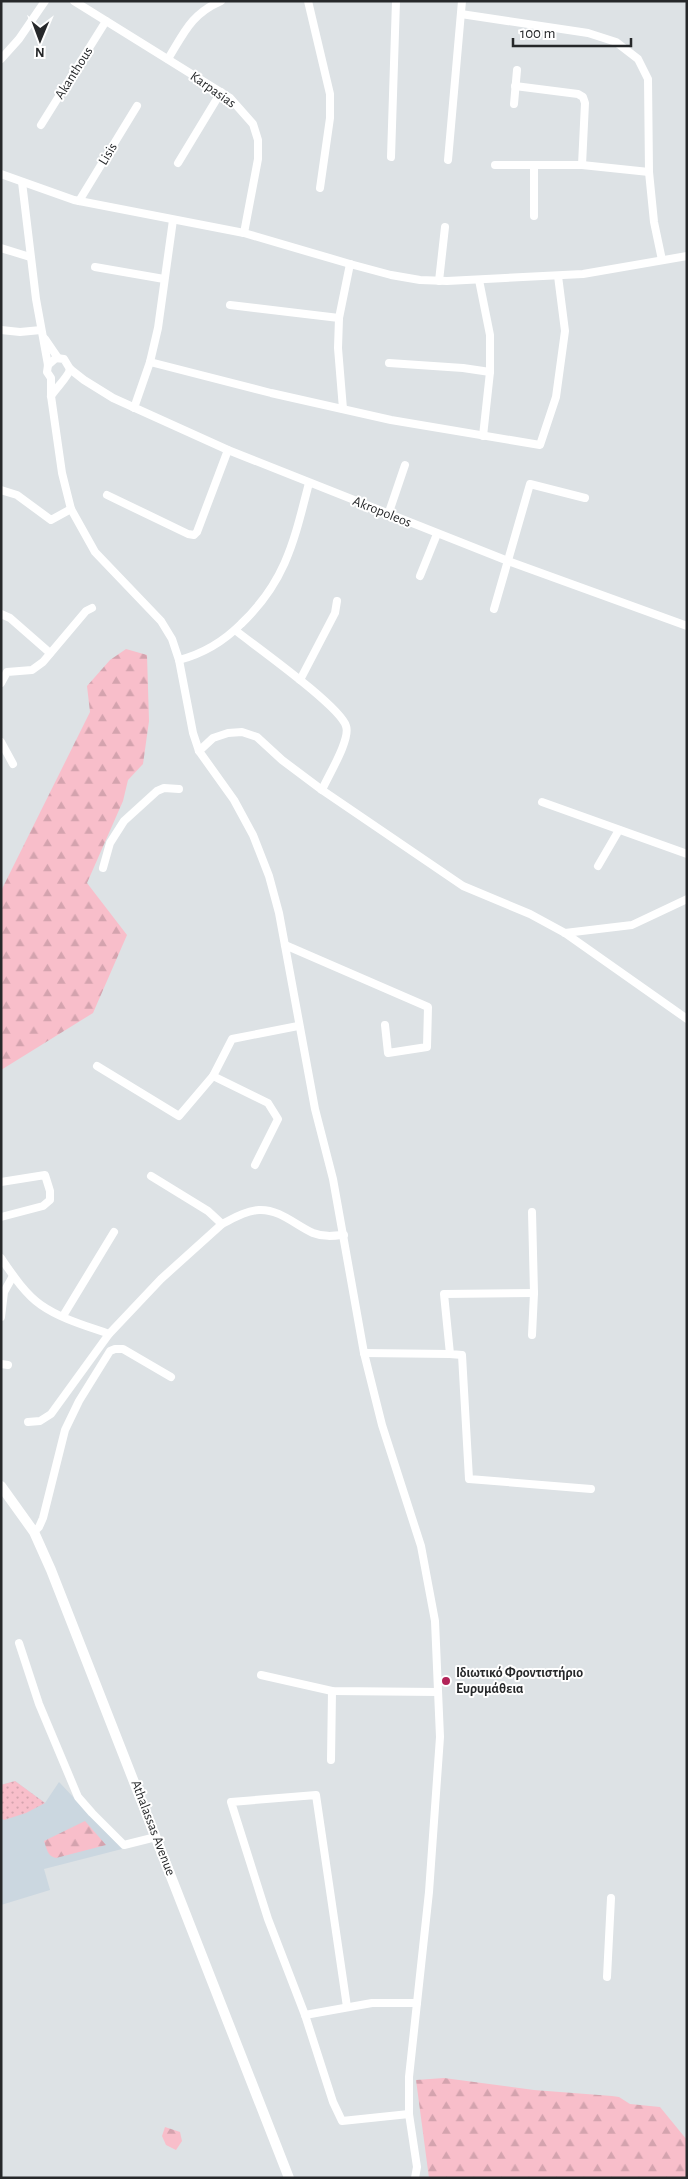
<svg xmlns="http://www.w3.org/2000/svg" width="688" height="2179" viewBox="0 0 688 2179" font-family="'Alegreya Sans',sans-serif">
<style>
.built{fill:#cbd7e0}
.green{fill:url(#green-dots)}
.forest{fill:url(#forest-firs)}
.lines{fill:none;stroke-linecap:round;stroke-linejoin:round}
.minor{stroke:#fff;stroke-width:8}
.major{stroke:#fff;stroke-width:10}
.poi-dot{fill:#b22358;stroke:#fff;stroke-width:2}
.labels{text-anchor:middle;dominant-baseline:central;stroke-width:4;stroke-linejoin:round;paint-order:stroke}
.street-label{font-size:14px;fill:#26282a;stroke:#fff}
.poi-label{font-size:14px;font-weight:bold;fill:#26282a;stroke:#fff;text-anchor:start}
</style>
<defs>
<pattern id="green-dots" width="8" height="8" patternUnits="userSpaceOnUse" patternTransform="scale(1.25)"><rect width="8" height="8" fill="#f8beca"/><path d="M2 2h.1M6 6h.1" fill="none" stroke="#d4a3ae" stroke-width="1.8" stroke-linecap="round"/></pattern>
<pattern id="forest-firs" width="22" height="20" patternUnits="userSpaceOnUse" patternTransform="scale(1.25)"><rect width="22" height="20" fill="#f8beca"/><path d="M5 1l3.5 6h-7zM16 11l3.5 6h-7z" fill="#d4a3ae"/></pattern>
</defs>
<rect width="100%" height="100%" fill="#dde2e5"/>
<path class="built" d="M15,1781L45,1803L59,1782L122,1849L44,1869L50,1890L1,1905V1785Z"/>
<path class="green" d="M15,1781L45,1803L26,1813L4,1820L1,1818V1785Z"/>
<g class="forest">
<path d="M126,649L147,655L149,721L143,764L128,780L123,801L87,883L127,935L93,1013L1,1070V891L90,712L87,686L110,660Z"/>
<path d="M85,1821L106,1845L56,1858C47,1856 47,1849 44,1841Z"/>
<path d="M444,2078L534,2090L612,2096L619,2097L630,2104L660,2107L687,2140V2178H429L416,2080Z"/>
<path d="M165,2127L180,2132L182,2141L176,2150L166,2145L162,2136Z"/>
</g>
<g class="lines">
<g class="minor">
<path d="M74,1L230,98L253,124L258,140V159L244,233"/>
<path d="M308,1L330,94V118L320,188"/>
<path d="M461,14L588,33L616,42L638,59L648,79L649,172L654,222L662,260"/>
<path d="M1,59L19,39L45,1"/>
<path d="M168,59C184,33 191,14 221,1"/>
<path d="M515,86L578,94L583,97L585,103L582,165"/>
<path d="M514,104L517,70"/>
<path d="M41,125L106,21"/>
<path d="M391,157L396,1"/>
<path d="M448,160L462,1"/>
<path d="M178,163L221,92"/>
<path d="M495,165H582L649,172"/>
<path d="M1,174L74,200L244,233L350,264L391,275L420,280L447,281L583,274L687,256"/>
<path d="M22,182L36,299L48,365L47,372L51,378V396L62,473L71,509L95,552L161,621L172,639L179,660L193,733L199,751L234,800L253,835L269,876L279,913L315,1109L333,1179L364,1353L382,1425L421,1546L435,1621L440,1737L429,1892L409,2077V2114L417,2167L415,2178"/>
<path d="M79,201L137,106"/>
<path d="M534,216V165"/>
<path d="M1,248L30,257"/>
<path d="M95,267L164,279"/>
<path d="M479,280L490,335V372L483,436"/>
<path d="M439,281L445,227"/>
<path d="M230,305L339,318"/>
<path d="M1,330L20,332L41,330"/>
<path d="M45,339L58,358"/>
<path d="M150,362L271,393L391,420L540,445L556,397L565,331L558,276"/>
<path d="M389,363L463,368L490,372"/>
<path d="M48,365L56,358L64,359L70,369L84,380L113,398L228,450L508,561L687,626"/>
<path d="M51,396C56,388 69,376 70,369"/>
<path d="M134,408L150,362L158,328L173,220"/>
<path d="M343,409L338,348L339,318L350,264"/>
<path d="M1,490L17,495L51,520L71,509"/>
<path d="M107,495L188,534L194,535L197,532L228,450"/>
<path d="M388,515L405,465"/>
<path d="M420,576L437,534"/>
<path d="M494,609L530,484L585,498"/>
<path d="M1,614L10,618L50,653"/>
<path d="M235,630C255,646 340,706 346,726C351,739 328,776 322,790"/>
<path d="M179,660C202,654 224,641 241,624C286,581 294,541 309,483"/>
<path d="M300,680L335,613L337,601"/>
<path d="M1,683L7,672L32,670L43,662L86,611L92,608"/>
<path d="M1,742L13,764"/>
<path d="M199,751L213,738L228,733L242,732L257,737L282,760L322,790L463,886L530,914L565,933L687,1019"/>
<path d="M542,802L687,854"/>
<path d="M598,866L619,830"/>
<path d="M103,868L110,843L124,821L157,791L164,788L179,789"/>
<path d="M565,933L632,925L687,899"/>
<path d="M285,945L428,1007L427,1047L388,1053L385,1025"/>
<path d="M97,1066L179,1116L213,1076L232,1039L298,1026"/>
<path d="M213,1076L268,1103L278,1119L255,1165"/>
<path d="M1,1182L45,1175L50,1191V1200L43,1206L1,1217"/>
<path d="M222,1224C234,1218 245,1211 259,1210C280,1209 295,1225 313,1233C323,1237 333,1236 344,1235"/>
<path d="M1,1258C12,1274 25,1294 41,1305C61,1319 87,1326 109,1334"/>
<path d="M534,1293L444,1294L450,1354L462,1355L469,1479L591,1489"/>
<path d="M63,1316L114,1232"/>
<path d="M1,1317L4,1292L13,1276"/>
<path d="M532,1335L534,1293L532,1212"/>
<path d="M364,1353L450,1354"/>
<path d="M1,1364L8,1365"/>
<path d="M28,1422L40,1421L51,1414L109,1334L161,1279L222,1224L208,1211L151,1176"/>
<path d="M34,1532L39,1527L43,1518L65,1430L79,1401L110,1351L115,1349H123L171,1377"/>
<path d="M19,1643L39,1704L78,1797L92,1813L124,1845L156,1837"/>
<path d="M261,1675L332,1691L438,1692"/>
<path d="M331,1760L332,1691"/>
<path d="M607,1977L611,1898"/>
<path d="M347,2007L316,1795L231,1802L268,1919L305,2015L333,2102L342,2121L409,2114"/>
<path d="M305,2015L372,2003H417"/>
</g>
<path class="major" d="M1,1486L34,1532L51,1570L289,2178"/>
</g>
<circle class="poi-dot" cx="446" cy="1681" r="5"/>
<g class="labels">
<g class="street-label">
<text transform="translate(74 73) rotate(-58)">Akanthous</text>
<text transform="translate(213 90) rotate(35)">Karpasias</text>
<text transform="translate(108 154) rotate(-59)">Lisis</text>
<text transform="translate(382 512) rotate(22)">Akropoleos</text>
<text transform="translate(153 1828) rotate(69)">Athalassas Avenue</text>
</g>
<g class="poi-label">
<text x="456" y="1673">Ιδιωτικό Φροντιστήριο<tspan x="456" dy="16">Ευρυμάθεια</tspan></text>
</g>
</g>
<rect width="688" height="2179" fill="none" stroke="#26282a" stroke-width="5"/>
<g transform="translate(40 40) rotate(181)" stroke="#ffffff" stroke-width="4" paint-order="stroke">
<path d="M0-4L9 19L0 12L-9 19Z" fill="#26282a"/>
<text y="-8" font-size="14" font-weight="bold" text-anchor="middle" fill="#26282a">N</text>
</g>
<path d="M513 38v8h118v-8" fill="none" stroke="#26282a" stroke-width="2.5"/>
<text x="520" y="38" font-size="15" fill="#26282a" stroke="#ffffff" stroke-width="4" paint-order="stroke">100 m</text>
</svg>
